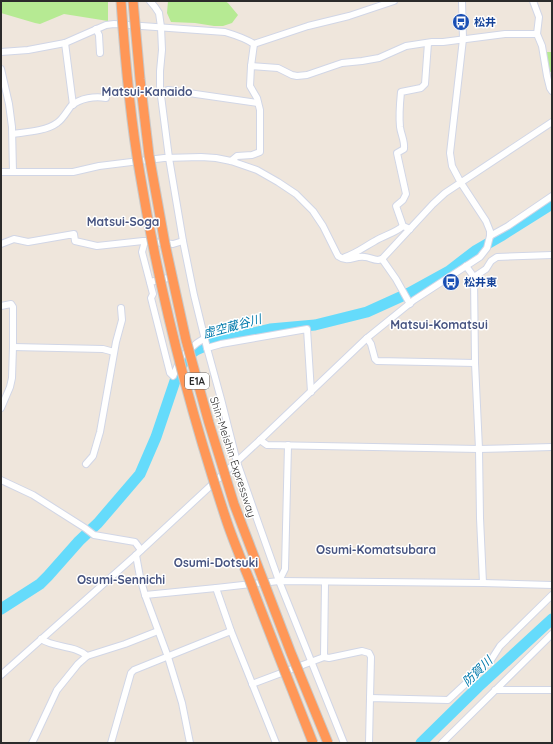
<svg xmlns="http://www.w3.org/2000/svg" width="553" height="744" viewBox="0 0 553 744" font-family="Quicksand,'Noto Sans JP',sans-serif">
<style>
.green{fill:#b6ea93}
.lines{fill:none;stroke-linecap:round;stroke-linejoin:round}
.river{stroke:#65dbfb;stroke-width:11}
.minor-casing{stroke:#d1d6e6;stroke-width:8}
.minor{stroke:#fff;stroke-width:6}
.highway-bridge-casing{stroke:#c8c8c8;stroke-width:11;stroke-linecap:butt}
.highway-bridge{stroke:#ff9757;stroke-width:9}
.labels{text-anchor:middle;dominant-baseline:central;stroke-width:3;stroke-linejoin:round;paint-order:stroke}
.shield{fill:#fff;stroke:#6b6b6b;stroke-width:1}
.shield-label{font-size:10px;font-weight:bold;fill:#2b2b2b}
.transit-label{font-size:11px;font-weight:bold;fill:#164399;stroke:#fff;text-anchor:start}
.street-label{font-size:11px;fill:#2b2b2b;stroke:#fff}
.neighbourhood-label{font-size:12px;font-weight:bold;fill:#475481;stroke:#fff}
.water-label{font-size:12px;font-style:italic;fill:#0079ab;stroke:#fff}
</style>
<rect width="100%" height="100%" fill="#efe6dc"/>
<g class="green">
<path d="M1,1H108V21L64,14L40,24L35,23L1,13Z"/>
<path d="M168,1H225L228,3L238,15L232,23L223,26H214L195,23L171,22L167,13Z"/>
<path d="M545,52H552V72H549Z"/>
</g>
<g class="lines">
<g class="river">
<path d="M1,609L40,584L48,576L79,541L98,523L140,474L156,437L177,375L186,357L196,350L212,343L270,329L315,325L367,312L409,293L449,271L475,251L501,236L552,204"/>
<path d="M421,743L478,687L552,619"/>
</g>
<g class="minor-casing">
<g id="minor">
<path d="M150,1L155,7L159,13L161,27L162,50L160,71V88L169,158L183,241L194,295L207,348L221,399L237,462L258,522L279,581L344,743"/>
<path d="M533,1L539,17L537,34L542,46L547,76L550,88L552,91"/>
<path d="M96,29L99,35L100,53"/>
<path d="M65,43L73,105"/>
<path d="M254,44L308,26L349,16L394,1"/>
<path d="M1,52L28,50L65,43L106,25L114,24L225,32C235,35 245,38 254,44"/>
<path d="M251,66L278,68L292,75L297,76L307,75L342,63L362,61L379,58L406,46L432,42H443L505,34H537"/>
<path d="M1,69L9,104L12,127L13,172"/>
<path d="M168,90L258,103"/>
<path d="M13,134C27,132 46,131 57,123C63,119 67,111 71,106C80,98 95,96 106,98"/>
<path d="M231,161L237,156L252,155L260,152V110L257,98L250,86L251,66L254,44"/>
<path d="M1,172H73L99,166L164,158L201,157L216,158L231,161L257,170L278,182L296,194L313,211L323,226L338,256C349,264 354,255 365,257C369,257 373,260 378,260L382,259"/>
<path d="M410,229L403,226L396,206L403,200L406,194L397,153L404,149C405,141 401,135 400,127C399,117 400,102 401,92L421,88L425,84L428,43"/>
<path d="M490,236L508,226L552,196"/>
<path d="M145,241L142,252L153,294L151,298L170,373L173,376L182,356L197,343L205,338"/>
<path d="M1,244L14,239L28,242L74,234L75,241L97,246L143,241L173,244L183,241"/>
<path d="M345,257C357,253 364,247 375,241C385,235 395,233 403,226"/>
<path d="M466,266L474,277L475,363L479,449L480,518L483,583"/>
<path d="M474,277L486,269L491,261L497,257L552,255"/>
<path d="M150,282L168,278"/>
<path d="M410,304L396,279L382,259L433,204L445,193L552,122"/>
<path d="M1,306L11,304L13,307V347L12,378L10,387L1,408"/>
<path d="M367,338L371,344L375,359L377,361L475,363"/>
<path d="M13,347L103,349L114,352"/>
<path d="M207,348L221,344L307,329L311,392"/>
<path d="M260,440L267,445L479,449L552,447"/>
<path d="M86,464L93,456L100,432L116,342L122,320L121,308"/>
<path d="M1,480L33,495L85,528L94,535L135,542L141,550"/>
<path d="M136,555L140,577L145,595L168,657L182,703L190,743"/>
<path d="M279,581L285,569L288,445"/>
<path d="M325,582L324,657L329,658L362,651L369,653L371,657L370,698"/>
<path d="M216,588L231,631"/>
<path d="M145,595L216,588L279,581L483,583L552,585"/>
<path d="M41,639C54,648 75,645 87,656"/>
<path d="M1,675L136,555L260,440L367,338L414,300L480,257L487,248L490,236V231L486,221L461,183L452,166L450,153L463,39L462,1"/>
<path d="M252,684L324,657"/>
<path d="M495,690H552"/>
<path d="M32,743L35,737L57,690L78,664L87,656L125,644L158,631"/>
<path d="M111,743L131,673L134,670L231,631L276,743"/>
<path d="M369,743L370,698L448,700L491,660L500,646L552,595"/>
<path d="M442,743L552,634"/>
</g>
</g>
<use href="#minor" class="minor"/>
<g class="highway-bridge-casing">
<g id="highway-bridge">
<path d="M121,1C125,59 130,117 140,174C159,290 188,404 225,516C232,538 241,559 250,581C270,635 292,689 313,743"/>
<path d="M133,1L140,79L149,155L165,244L186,340L209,423L234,504L291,653L328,743"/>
</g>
</g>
<use href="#highway-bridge" class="highway-bridge"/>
</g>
<defs>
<g id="bus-disc" transform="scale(0.9)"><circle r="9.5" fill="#1a4fb4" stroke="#fff"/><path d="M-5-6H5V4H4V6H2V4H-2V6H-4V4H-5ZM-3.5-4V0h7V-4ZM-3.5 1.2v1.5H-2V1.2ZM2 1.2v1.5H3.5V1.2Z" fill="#fff"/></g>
</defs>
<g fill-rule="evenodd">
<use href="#bus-disc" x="461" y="22"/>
<use href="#bus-disc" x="451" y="282"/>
</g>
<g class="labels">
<rect class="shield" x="185" y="373" width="24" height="16" rx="3"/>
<g class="shield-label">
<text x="197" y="381">E1A</text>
</g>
<g class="transit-label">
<text x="474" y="22">松井</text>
<text x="464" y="282">松井東</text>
</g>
<g class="street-label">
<text transform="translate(233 457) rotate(72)">Shin-Meishin Expressway</text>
</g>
<g class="neighbourhood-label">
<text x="147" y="91">Matsui-Kanaido</text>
<text x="123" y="221">Matsui-Soga</text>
<text x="439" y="324">Matsui-Komatsui</text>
<text x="376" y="549">Osumi-Komatsubara</text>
<text x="216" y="562">Osumi-Dotsuki</text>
<text x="121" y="579">Osumi-Sennichi</text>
</g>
<g class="water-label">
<text transform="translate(232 326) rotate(-15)">虚空蔵谷川</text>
<text transform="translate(477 671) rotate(-44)">防賀川</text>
</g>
</g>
<rect width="553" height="744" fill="none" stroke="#2b2b2b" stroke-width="4"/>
</svg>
